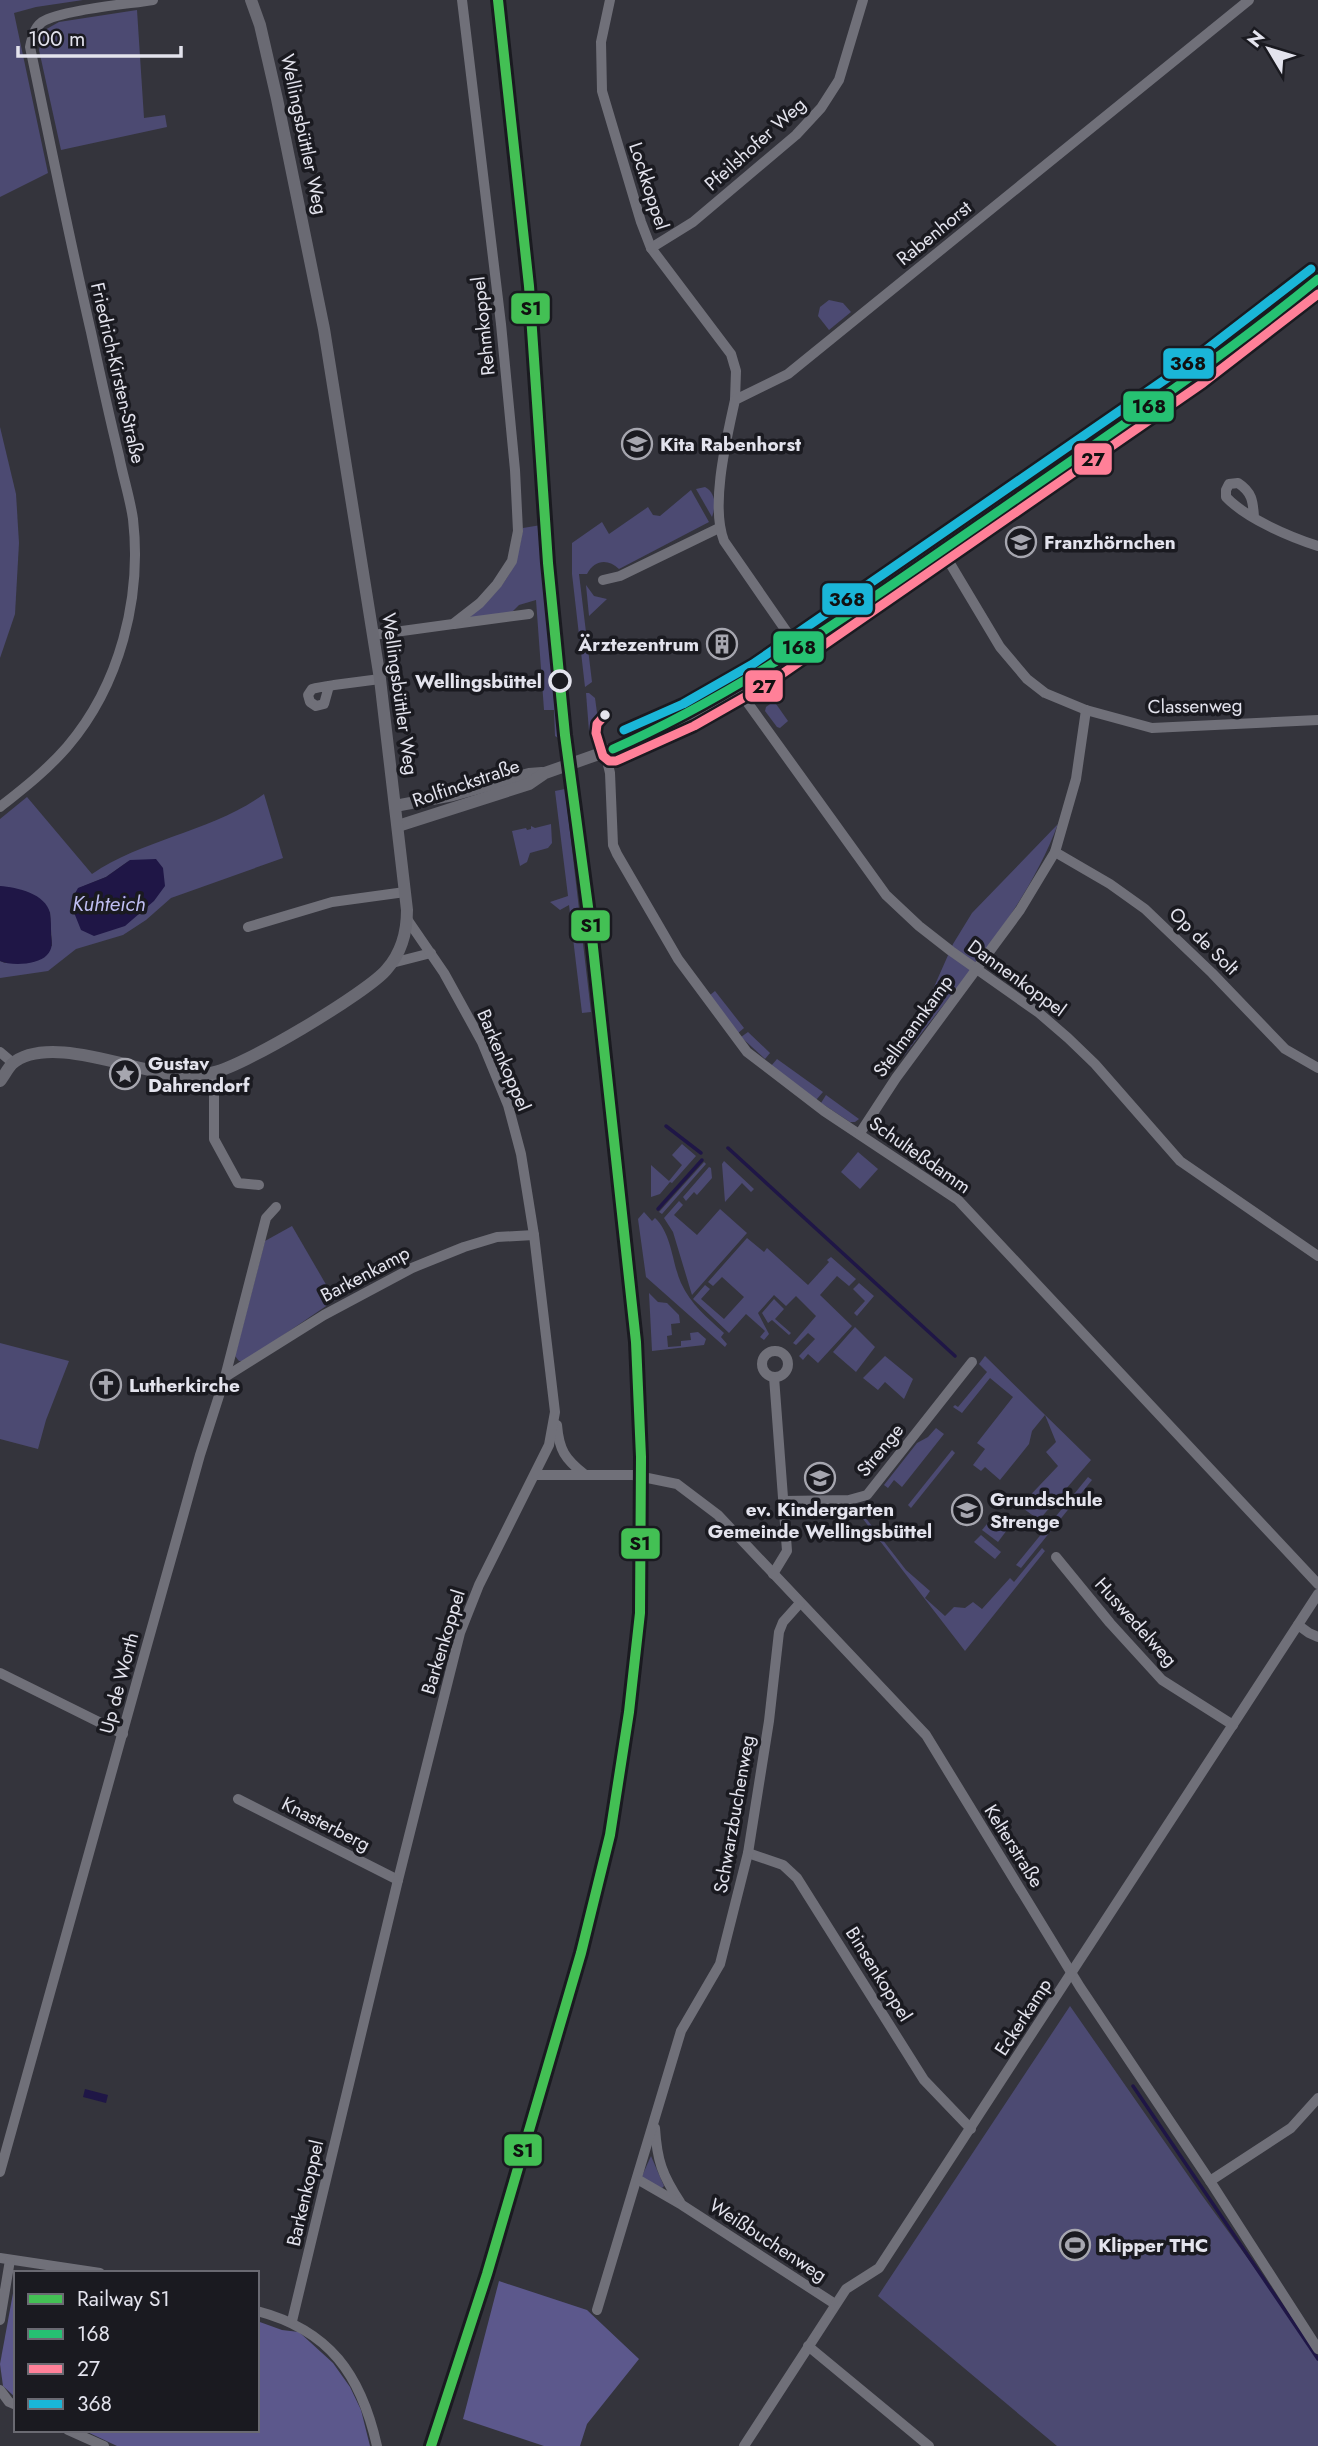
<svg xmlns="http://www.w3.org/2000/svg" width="1318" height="2446" viewBox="0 0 1318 2446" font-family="Jost,sans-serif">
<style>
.green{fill:#4c4a72;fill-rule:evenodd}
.forest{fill:#5c588c}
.water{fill:#1f1646}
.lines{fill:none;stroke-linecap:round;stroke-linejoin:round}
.stream{stroke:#1f1646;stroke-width:3.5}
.street{stroke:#707079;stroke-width:10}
.secondary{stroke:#6a6a73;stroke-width:12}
.bus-1-casing{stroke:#1a1a20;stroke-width:14}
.bus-2-casing{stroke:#1a1a20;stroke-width:14}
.bus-3-casing{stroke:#1a1a20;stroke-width:14}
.bus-1{stroke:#26c172;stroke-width:9}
.bus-2{stroke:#ff8098;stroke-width:9}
.bus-3{stroke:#1ab6d8;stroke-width:9}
.rail-1-casing{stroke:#1a1a20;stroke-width:16}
.rail-1{stroke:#43c054;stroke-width:10}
.stop-dot{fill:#1a1a20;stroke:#e3e3ed;stroke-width:3.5}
.bus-dot{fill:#e3e3ed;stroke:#1a1a20;stroke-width:2.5}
.labels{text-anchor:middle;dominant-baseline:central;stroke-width:7;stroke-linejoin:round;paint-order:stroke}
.street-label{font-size:19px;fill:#e3e3ed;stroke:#1a1a20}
.poi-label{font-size:19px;font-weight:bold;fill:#e3e3ed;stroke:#1a1a20;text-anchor:start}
.stop-label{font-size:19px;font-weight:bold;fill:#e3e3ed;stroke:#1a1a20;text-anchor:end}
.water-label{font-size:21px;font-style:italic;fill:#bebdf1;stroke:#1a1a20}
.line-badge{stroke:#1a1a20;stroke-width:2.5}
.pale-badge-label{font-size:19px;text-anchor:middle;font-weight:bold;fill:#111}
</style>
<rect width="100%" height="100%" fill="#34343c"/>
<g class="green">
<path d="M0,0H83L36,7L14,13L48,173L0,197Z"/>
<path d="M137,10L144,118L165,115L167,127L61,150L39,50L43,31L59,22Z"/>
<path d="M1296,282L1299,288L1264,316L1259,312Z"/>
<path d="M829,300L843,303L851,312L829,330L818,316L820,307Z"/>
<path d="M1254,315L1257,321L1214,352L1209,347Z"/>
<path d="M1206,350L1208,356L1157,393L1154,387Z"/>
<path d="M1148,391L1152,396L1101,430L1098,426Z"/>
<path d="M0,427L16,494L19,543L15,614L0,658Z"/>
<path d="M1094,429L1097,435L1067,457L1063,451Z"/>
<path d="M1057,455L1060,461L1024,487L1021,481Z"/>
<path d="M705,487C716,493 716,506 712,517L696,489Z"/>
<path d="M1012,487L1015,493L961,530L956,525Z"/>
<path d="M691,490L709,522L619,569C608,558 594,560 587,574H579L592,682L585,687L572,574V543L602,522L609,534L648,507L653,515L660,516Z"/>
<path d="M541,525L561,740L555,736L554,710H544L536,600L519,605L511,613L472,619L470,617C504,586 516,575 523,528Z"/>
<path d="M915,553L917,560L889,579L885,574Z"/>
<path d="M880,577L882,583L834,617L846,600Z"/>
<path d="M586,585L594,596L607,599L589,616Z"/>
<path d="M586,693H589L595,698L598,720L596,726L589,731Z"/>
<path d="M774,701L788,721L780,728L777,727L765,711L766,707Z"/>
<path d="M565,789L591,1012L582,1013L569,905L560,910L550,902L568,896L555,791Z"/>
<path d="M264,794L283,858L171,898L146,920L123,935L76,949L48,971L0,978V961L5,963L52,946L50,912L0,886V819L27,797L92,874C145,838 212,832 264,794ZM130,860L73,910L79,888L106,877Z"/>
<path d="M551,824L552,843L548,848L530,853L527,862L520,866L512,831L526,828L527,830L531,829V826L535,828Z"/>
<path d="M1058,824C1025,912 959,983 903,1057L953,944L972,913Z"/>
<path d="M715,991L744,1028L737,1034L710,995Z"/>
<path d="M748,1032L770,1053L765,1059L741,1037Z"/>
<path d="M777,1059L823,1092L816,1100L771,1066Z"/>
<path d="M826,1095L859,1119L855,1122H850L821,1103Z"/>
<path d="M682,1144L696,1156L672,1183L670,1182L660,1194L651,1197V1165L669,1181L682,1165L672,1155Z"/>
<path d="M858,1152L878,1169L860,1189L841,1172Z"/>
<path d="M724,1161L754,1189L751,1192L742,1183L725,1202L722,1164Z"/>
<path d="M704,1162L706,1164L662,1214L659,1212Z"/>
<path d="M709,1167L711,1168L712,1178L697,1195L694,1192L686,1201L683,1197Z"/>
<path d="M679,1201L683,1205L674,1215L697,1235L720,1209L747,1233L692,1295L673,1232L664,1218Z"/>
<path d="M644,1212L652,1221L655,1218C672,1234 672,1263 681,1283C691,1305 707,1317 724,1333L721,1337L727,1344L725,1347L646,1277L638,1219Z"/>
<path d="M292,1226L335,1300L245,1361H239L235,1356L265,1241Z"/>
<path d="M747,1238L764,1252L767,1248L808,1285L829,1262L827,1260L831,1257L856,1279L849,1286L837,1276L820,1295L852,1326L818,1363L808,1354L803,1360L799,1356L815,1339L808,1333L796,1345L793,1343L816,1316L796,1296L786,1306L774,1295L758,1313L769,1334L764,1340L760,1337L765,1331L746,1314L729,1333L693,1299L705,1285L710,1289L701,1299L724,1319L744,1297L722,1277L713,1286L708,1282Z"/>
<path d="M859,1283L874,1296L857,1316L854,1313L865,1301L853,1289Z"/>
<path d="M649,1293L658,1302L667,1303L679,1315L680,1323L671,1324L672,1335L667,1336L668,1347L681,1346V1341L691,1340L690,1333L698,1332L706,1339L704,1345L652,1351Z"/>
<path d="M774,1299L784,1309L775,1319L791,1333L789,1335L772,1320L768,1323L762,1313Z"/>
<path d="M855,1327L875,1347L856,1372L833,1352Z"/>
<path d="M0,1343L69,1361L46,1420L38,1449L0,1439Z"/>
<path d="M885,1356L913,1379L904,1399L885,1382L878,1390L863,1378Z"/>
<path d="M985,1356L1091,1460L1039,1520L1020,1506L1058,1466L1046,1452L1056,1442L1045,1415L1032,1431L1029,1444L1000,1480L985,1467L981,1471L973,1465L985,1449L977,1443L1013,1397L990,1378L962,1413L953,1407L955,1405L958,1407L987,1372L979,1364Z"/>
<path d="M936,1428L944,1434L902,1487L894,1480L888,1488L884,1485L917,1443L928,1437Z"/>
<path d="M952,1450L955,1453L911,1508L908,1505Z"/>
<path d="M1088,1477L1092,1480L1021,1568L1016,1565Z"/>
<path d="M865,1517L906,1570L930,1591L925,1598L945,1616L954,1607L965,1608L973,1602L982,1609L1010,1578L1014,1582L1042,1548L1045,1551L965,1651L863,1519Z"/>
<path d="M992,1518L1007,1530L998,1542L982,1530Z"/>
<path d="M981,1535L1001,1552L995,1559L974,1542Z"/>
<path d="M1070,2006L1201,2194L1305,2337L1318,2360V2446H1057L878,2296Z"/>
<path d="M651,2156L664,2186L662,2188L644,2180L642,2176Z"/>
</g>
<g class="forest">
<path d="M16,2277V2398L3,2386L0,2364Z"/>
<path d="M499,2281L587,2310L639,2359L587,2424L580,2446H544L463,2419Z"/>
<path d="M257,2321L282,2330L299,2332L333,2363L350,2387L361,2410L370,2446H117L83,2430H257Z"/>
</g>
<g class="water">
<path d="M156,859L163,868L165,886L154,901L125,926L94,936L81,930L73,910V897L78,888L106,877L130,860Z"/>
<path d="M0,886C17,887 46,894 50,913C51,920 51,928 51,935C52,942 53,949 47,955C38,965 11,966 0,961Z"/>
<path d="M85,2089L108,2095L106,2103L83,2097Z"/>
</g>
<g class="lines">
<g class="stream">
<path d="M666,1126L701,1153"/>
<path d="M728,1148L955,1356"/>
<path d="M658,1209L702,1160"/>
<path d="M1133,2086L1318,2359"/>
</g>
<g class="street">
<path d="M610,0L601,42L602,91L641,222L651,248L731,354L736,371L735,400"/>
<path d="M651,248L693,222L796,135L821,108L839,80L863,0"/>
<path d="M1254,517C1253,501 1252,492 1238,483L1229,484L1226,490V497C1247,519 1290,537 1318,546"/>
<path d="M942,550L1000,647L1027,679L1045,693L1086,710L1152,728L1318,720"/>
<path d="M603,580L620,576L719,528"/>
<path d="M454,624L529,614"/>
<path d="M373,635L453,624L480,603L497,584L512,561L518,531L515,470L501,324L462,0"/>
<path d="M798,648L724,541C710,505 727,437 735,400L788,374L1249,0"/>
<path d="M329,686L324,704L316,706L310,702L308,695L312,689C319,687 327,686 334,685L380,679"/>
<path d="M737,688L886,895L919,926L951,951L1039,1013L1068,1038L1095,1064L1180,1161L1318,1256"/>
<path d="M605,752L610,773L613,845L617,854L678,959L747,1052L824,1111L958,1200L1318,1584"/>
<path d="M0,807C24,788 47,770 67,747C120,685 142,598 133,519C130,498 123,477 119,456C109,415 100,374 91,332C69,237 50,142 30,47C32,38 34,28 42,22C61,10 129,4 153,0"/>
<path d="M1055,852L1110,884L1145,909L1212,973L1285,1049L1318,1068"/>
<path d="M248,927L332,902L405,892"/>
<path d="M392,963L431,953"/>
<path d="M0,1052L13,1063"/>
<path d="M214,1073V1139L238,1183L259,1185"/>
<path d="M860,1133L896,1078L1020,910L1055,852L1076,779L1086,710"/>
<circle cx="775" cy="1364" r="13"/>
<path d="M225,1377L324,1315L412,1268L464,1247L497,1237L534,1235"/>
<path d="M557,1425C559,1450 565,1459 584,1474"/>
<path d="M536,1475H633L677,1484L718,1515L926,1735L1080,1987L1210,2181L1318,2349"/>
<path d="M784,1501L849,1500L867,1495L972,1362"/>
<path d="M1056,1557L1110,1623L1162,1680L1233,1725"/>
<path d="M773,1574L787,1551L774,1377"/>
<path d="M1298,1625L1309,1633L1318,1637"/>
<path d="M0,1673L123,1734"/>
<path d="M238,1799L398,1880"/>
<path d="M748,1853L783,1865L797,1878L924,2080L971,2129"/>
<path d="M655,2128C657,2160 662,2175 680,2202"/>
<path d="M0,2172L200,1455L225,1377L266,1218L276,1207"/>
<path d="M637,2179L682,2205L835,2304"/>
<path d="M1210,2181L1291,2128L1318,2098"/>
<path d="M0,2258L100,2273"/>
<path d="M597,2310L681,2031L720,1964L748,1853L769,1721L779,1632L783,1622L800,1603"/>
<path d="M257,2311C330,2330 361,2375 377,2446"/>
<path d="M0,2320L10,2260"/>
<path d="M292,2321L398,1880L460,1633L479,1585L549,1445L555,1412L534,1235L521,1154L508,1105L482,1042L444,973L407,919"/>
<path d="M808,2346L929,2446"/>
<path d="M0,2390L9,2402L16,2405"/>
<path d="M68,2430L104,2446"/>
<path d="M744,2446L846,2289L879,2268L1318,1594"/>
</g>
<g class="secondary">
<path d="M395,806L453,795L529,774L542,773"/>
<path d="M398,826L529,784L545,773L613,749L676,722L760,674L1069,462L1250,332L1318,279"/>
<path d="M0,1081C4,1076 8,1068 12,1064C48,1033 135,1072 178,1075C188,1076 200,1074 210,1073C237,1071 370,991 387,969C401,953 407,931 407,910L380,679L324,329L277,99L260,25L251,0"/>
</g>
<g class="bus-1-casing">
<path id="bus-1" d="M613,749C746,690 864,604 983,522C1096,443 1212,366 1318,279"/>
</g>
<g class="bus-2-casing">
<path id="bus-2" d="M605,715L597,724L596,733L603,756L609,761H616L694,726L766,685L1203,383L1318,294"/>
</g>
<g class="bus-3-casing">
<path id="bus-3" d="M624,730L683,704L753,664L1189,363L1311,269"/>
</g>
<use href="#bus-1" class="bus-1"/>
<use href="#bus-2" class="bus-2"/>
<use href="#bus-3" class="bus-3"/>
<g class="rail-1-casing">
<path id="rail-1" d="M431,2446L487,2274L581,1953L610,1835L629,1712L640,1613L641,1457L636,1342L591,929L565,735L548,563L529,286L498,0"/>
</g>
<use href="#rail-1" class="rail-1"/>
</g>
<defs>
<g id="school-ring" transform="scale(1.575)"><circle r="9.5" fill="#1a1a20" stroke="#a6a6af" stroke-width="1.5"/><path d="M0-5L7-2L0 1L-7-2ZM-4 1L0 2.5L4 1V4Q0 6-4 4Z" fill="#a6a6af"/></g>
<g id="building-ring" transform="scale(1.575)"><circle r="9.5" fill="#1a1a20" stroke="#a6a6af" stroke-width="1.5"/><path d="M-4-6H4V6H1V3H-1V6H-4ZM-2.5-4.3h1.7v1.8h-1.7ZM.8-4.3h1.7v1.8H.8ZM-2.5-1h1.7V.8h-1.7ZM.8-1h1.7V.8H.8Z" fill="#a6a6af"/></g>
<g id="sight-ring" transform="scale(1.575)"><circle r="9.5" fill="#1a1a20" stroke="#a6a6af" stroke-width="1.5"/><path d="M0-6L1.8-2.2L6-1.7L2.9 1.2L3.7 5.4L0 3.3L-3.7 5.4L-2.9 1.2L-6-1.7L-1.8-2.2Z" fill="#a6a6af"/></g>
<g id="church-ring" transform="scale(1.575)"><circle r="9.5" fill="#1a1a20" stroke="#a6a6af" stroke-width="1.5"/><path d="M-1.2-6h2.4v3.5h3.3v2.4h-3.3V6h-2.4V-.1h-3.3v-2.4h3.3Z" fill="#a6a6af"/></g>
<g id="stadium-ring" transform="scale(1.575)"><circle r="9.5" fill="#1a1a20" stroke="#a6a6af" stroke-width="1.5"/><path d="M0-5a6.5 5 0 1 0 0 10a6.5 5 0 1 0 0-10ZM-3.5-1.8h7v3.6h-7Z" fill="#a6a6af"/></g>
</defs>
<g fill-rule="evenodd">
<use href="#school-ring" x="637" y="444"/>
<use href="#school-ring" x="1021" y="542"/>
<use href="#building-ring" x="722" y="644"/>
<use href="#sight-ring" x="125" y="1074"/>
<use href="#church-ring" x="106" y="1385"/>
<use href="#school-ring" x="820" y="1478"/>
<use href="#school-ring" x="967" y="1510"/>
<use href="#stadium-ring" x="1075" y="2245"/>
</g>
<circle class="stop-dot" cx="560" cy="681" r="10"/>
<circle class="bus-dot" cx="605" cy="715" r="6"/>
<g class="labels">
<g class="street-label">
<text transform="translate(304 134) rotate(78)">Wellingsbüttler Weg</text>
<text transform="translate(755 144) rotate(-42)">Pfeilshofer Weg</text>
<text transform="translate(649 186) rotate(72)">Lockkoppel</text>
<text transform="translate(934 233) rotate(-39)">Rabenhorst</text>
<text transform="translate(483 326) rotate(-96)">Rehmkoppel</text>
<text transform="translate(118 373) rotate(77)">Friedrich-Kirsten-Straße</text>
<text transform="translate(400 694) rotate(82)">Wellingsbüttler Weg</text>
<text transform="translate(1195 706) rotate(-1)">Classenweg</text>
<text transform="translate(466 783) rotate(-19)">Rolfinckstraße</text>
<text transform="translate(1204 941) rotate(44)">Op de Solt</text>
<text transform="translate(1017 978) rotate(36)">Dannenkoppel</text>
<text transform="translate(913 1026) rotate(-54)">Stellmannkamp</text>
<text transform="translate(504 1060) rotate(67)">Barkenkoppel</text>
<text transform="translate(920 1155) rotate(35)">Schulteßdamm</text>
<text transform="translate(365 1274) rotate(-28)">Barkenkamp</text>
<text transform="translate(880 1450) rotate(-51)">Strenge</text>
<text transform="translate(1136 1622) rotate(48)">Huswedelweg</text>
<text transform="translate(443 1642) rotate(-73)">Barkenkoppel</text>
<text transform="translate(119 1683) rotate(-75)">Up de Worth</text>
<text transform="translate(734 1814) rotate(-80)">Schwarzbuchenweg</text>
<text transform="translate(326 1824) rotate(27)">Knasterberg</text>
<text transform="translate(1014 1846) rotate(58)">Kelterstraße</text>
<text transform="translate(879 1974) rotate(58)">Binsenkoppel</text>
<text transform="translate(1023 2017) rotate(-57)">Eckerkamp</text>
<text transform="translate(305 2193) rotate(-77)">Barkenkoppel</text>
<text transform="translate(768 2240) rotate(33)">Weißbuchenweg</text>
</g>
<g class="poi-label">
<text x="660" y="444">Kita Rabenhorst</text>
<text x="1044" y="542">Franzhörnchen</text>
<text x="699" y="644" text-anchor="end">Ärztezentrum</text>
<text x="148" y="1063">Gustav<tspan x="148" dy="22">Dahrendorf</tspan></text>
<text x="129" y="1385">Lutherkirche</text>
<text x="990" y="1499">Grundschule<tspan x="990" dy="22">Strenge</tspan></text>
<text x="820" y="1509" text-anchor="middle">ev. Kindergarten<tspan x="820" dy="22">Gemeinde Wellingsbüttel</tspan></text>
<text x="1098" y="2245">Klipper THC</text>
</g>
<g class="stop-label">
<text x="542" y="681">Wellingsbüttel</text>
</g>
<g class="water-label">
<text x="109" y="904">Kuhteich</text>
</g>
</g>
<g class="line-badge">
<rect x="510" y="292" width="41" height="33" rx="7" fill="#43c054"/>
<rect x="1162" y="347" width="53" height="33" rx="7" fill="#1ab6d8"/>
<rect x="1122" y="390" width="53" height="33" rx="7" fill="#26c172"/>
<rect x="1073" y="442" width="40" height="34" rx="7" fill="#ff8098"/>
<rect x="821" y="582" width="53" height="34" rx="7" fill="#1ab6d8"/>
<rect x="772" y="630" width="53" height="34" rx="7" fill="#26c172"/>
<rect x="744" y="669" width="40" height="34" rx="7" fill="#ff8098"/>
<rect x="570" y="909" width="41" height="33" rx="7" fill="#43c054"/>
<rect x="620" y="1527" width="41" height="33" rx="7" fill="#43c054"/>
<rect x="503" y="2133" width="40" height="34" rx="7" fill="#43c054"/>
</g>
<g class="pale-badge-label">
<text x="531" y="315">S1</text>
<text x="1188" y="370">368</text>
<text x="1149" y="413">168</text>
<text x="1093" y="466">27</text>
<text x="847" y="606">368</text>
<text x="799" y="654">168</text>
<text x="764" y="693">27</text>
<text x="591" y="932">S1</text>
<text x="640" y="1550">S1</text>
<text x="523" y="2157">S1</text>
</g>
<rect x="14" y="2271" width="245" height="161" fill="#1a1a20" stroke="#6a6a72" stroke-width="2"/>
<rect x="28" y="2294" width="35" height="10" fill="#43c054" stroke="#6a6a72" stroke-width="2"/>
<text x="77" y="2306" font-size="21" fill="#e3e3ed">Railway S1</text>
<rect x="28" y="2329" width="35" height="10" fill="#26c172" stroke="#6a6a72" stroke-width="2"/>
<text x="77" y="2341" font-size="21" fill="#e3e3ed">168</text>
<rect x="28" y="2364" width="35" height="10" fill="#ff8098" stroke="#6a6a72" stroke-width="2"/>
<text x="77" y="2376" font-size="21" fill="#e3e3ed">27</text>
<rect x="28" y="2399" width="35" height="10" fill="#1ab6d8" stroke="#6a6a72" stroke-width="2"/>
<text x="77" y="2411" font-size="21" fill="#e3e3ed">368</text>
<g transform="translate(1269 49) rotate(308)" stroke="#1a1a20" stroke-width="5" paint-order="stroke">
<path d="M0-5L12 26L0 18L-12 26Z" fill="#e3e3ed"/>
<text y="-10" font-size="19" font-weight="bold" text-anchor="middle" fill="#e3e3ed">N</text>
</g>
<path d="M18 46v10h163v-10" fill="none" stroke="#e3e3ed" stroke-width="3.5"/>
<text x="28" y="46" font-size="21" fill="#e3e3ed" stroke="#1a1a20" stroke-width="5" paint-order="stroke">100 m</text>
</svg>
